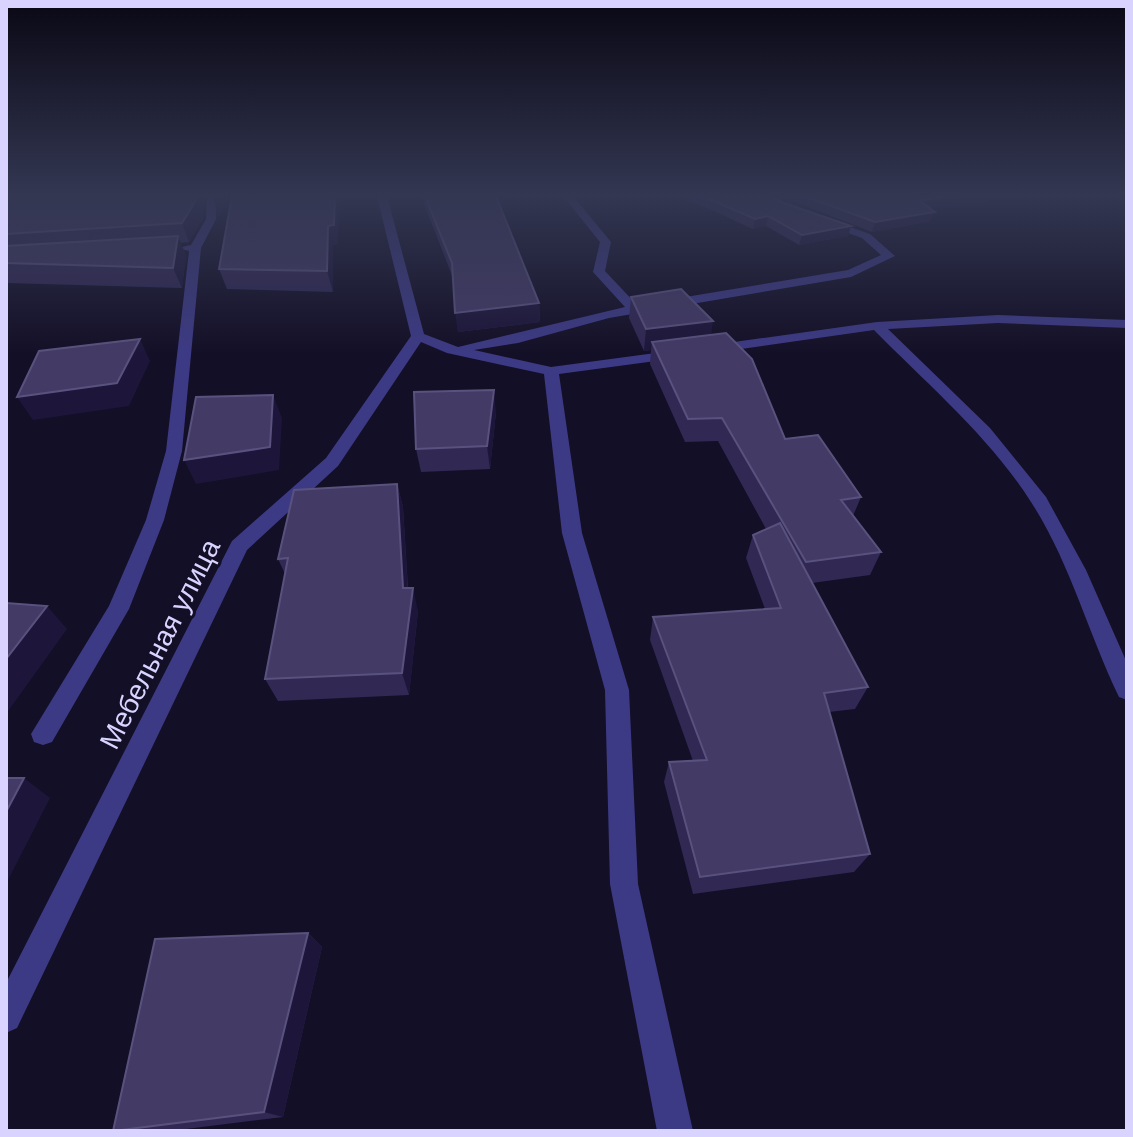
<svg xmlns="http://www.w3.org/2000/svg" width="1133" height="1137" viewBox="0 0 1133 1137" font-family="'DM Sans',sans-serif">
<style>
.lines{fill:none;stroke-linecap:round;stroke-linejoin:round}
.street{fill:#3d3a85;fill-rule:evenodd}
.wall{fill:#312854}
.shaded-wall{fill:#1d163a}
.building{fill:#433a66;stroke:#5a527e;stroke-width:2}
.labels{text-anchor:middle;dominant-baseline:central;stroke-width:6;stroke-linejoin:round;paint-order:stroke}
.street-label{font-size:28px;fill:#d9d4ff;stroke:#130f26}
</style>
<rect width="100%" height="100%" fill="#130f26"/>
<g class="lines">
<g class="street">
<path d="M207,196H217L216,219L201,248L182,451L164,520L129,609L52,742L43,745L34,742L31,734L109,606L146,520L166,451L189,251L178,248L191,245L206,219Z"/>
<path d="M377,196H387L424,334L458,347L625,307L593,272L600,242L563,196H573L611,242L605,271L637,305L848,270L881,255L862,238L820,223V219L824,218L870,234L895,256L851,277L609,318L518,343L474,350L551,367L678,350L685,354L678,358L559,374L582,533L629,690L638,884L693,1131H657L610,884L605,690L562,533L544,374L447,353L421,342L338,466L247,550L17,1028L6,1033V983L232,541L326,458L411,336Z"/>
<path d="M998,315L1127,320V328L998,323L888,329L990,428L1046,497L1086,570L1127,663V700L1119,697C1088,633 1070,562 1031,502C989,436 928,385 874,330L713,353L706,349L713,345L877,322Z"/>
</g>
</g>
<g class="wall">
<path d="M6,196L203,218L189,242L180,243L186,255L182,288L6,283Z"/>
<path d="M232,196L338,244L333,245V292L227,289L219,269Z"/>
<path d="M421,196H496L539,303L540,322L458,332L453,278Z"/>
<path d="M681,196H989L986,202L930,208L931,221L872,232L798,203L773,197L848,236L799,245L766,226L753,229Z"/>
<path d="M631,297L711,335L785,439L861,497L853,516L881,552L870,575L812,583L868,687L855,709L829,712L870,854L854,872L693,894L664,782L669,762L693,761L650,640L653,617L765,609L746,558L753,535L766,529L718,441L685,442L650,364L651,350L644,351L629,318Z"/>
<path d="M496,412L490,469L421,472L416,449Z"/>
<path d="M397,484L403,507L408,588L418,611L409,695L278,701L265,679L285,574L278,559Z"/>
<path d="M308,933L322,947L283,1117L170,1131H113Z"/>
</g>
<g class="shaded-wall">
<path d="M197,196H205L203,218L189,242L182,223Z"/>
<path d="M214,196H229L219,217L213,199Z"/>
<path d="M335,196H340L338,244L333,245V292L327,271L328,226Z"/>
<path d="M964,196H989L986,202L916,210L919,200Z"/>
<path d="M935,212L931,221L872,232L875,222Z"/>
<path d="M768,216L766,226L753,229L755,219Z"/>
<path d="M851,226L848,236L799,245L802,235Z"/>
<path d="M178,236L186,255L182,288L173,268Z"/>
<path d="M539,303L540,322L458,332L455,313Z"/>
<path d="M713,321L710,342H652L651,350L644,351L646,329Z"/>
<path d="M140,339L150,361L129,406L33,420L17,397Z"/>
<path d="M494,390L496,412L490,469L487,446Z"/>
<path d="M273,395L282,418L279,470L196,484L184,460Z"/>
<path d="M397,484L403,507L409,611L403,588Z"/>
<path d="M413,588L418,611L409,695L402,673Z"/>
<path d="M47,606L67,629L6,714V659Z"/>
<path d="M24,778L50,798L6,884V812Z"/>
<path d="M308,933L322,947L283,1117L264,1112Z"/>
</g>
<g class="building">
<path d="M6,196H197L196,200L182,223L6,234Z"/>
<path d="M232,196H335L334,225L328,226L327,271L219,269Z"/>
<path d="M425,196H496L539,303L455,313L452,263Z"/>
<path d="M702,196H770L784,203L851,226L802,235L768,216L755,219Z"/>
<path d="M804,196H964L919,200L935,212L875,222Z"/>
<path d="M178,236L173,268L6,263V246Z"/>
<path d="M681,289L713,321L646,329L631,297Z"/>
<path d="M726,333L752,359L785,439L818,435L861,497L841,500L881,552L806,562L722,418L688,419L652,342Z"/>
<path d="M140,339L117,383L17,397L39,351Z"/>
<path d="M494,390L487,446L416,449L414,392Z"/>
<path d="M273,395L270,447L184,460L196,397Z"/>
<path d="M397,484L403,588H413L402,673L265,679L288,558L278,559L294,490Z"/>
<path d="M780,523L868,687L824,693L870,854L700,877L669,762L707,760L653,617L781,608L753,535Z"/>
<path d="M6,603L47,606L6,659Z"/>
<path d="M6,778H24L6,812Z"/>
<path d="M308,933L264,1112L113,1131L155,939Z"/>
</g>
<linearGradient id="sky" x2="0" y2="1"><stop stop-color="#0a0815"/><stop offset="0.55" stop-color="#333752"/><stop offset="1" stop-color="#333752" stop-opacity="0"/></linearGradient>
<rect width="1133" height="355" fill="url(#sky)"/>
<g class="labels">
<g class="street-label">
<text transform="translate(160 644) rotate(-63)">Мебельная улица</text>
</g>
</g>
<rect width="1133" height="1137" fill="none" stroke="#d9d4ff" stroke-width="16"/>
</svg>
